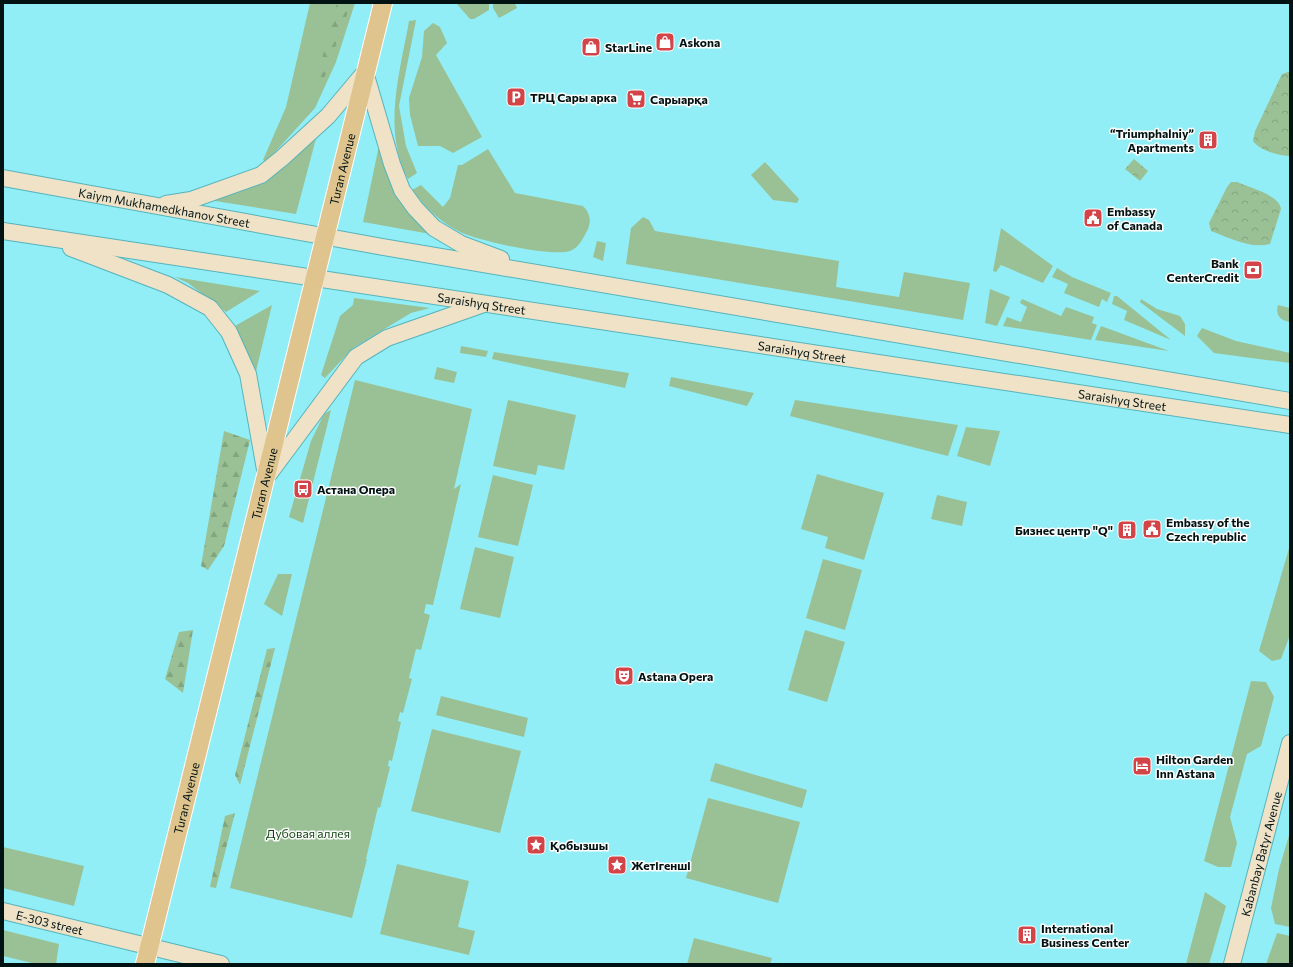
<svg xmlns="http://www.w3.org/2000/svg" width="1293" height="967" viewBox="0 0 1293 967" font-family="Commissioner,sans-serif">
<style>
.green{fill:#99c195}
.forest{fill:url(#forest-firs)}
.park{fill:url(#park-crowns)}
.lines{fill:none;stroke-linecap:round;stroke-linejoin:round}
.secondary-casing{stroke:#57b3bb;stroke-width:18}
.primary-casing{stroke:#fff;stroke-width:20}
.secondary{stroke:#efe2c6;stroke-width:16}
.primary{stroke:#dfc48d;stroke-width:18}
.labels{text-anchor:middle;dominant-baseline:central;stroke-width:3;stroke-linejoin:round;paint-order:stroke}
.poi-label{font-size:12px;font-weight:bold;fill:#011213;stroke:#fdfdfd;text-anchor:start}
.street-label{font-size:12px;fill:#011213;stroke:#fdfdfd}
.park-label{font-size:12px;fill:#0c3f0b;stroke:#fdfdfd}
</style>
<defs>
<pattern id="forest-firs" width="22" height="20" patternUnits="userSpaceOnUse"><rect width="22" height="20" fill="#99c195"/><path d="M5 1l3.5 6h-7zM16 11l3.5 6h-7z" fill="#82a580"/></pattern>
<pattern id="park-crowns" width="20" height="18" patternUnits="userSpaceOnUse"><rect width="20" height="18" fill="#99c195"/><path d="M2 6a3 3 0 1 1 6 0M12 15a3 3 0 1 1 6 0" fill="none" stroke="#82a580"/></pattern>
</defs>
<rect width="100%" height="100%" fill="#92eef6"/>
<g class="green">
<path d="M310,3H355L336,62L315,108L266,162L263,160L286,107Z"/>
<path d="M456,3H489V10L474,19H470Z"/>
<path d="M493,3H515L517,8L499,18L493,8Z"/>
<path d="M416,20L399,106L406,146L417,173L408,179C382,130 400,72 409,21Z"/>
<path d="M433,23L440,27L447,43L436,55L482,137L453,153L440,146H418L410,115L409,98L422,57L424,31Z"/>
<path d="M318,131L296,214L209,200Z"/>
<path d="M381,136L436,235L363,222Z"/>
<path d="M488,149L515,193L583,206C590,213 592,221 587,231C583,238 579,248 570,251C551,257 479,241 460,232C441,223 425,207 412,190L421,185L443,207L450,198L458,165H462Z"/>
<path d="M765,162L799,199L797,203L773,200L751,175Z"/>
<path d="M643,217L649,220L655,231L839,261L836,287L899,297L904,272L970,283L963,320L626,264L631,228Z"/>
<path d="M1001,228L1053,266L1043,283L1001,265L996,272L993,271Z"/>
<path d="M597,241L606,243L603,261L593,257Z"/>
<path d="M1057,268L1072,277L1111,293L1107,302L1102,299L1099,307L1064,293L1068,284L1052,277Z"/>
<path d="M175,277L260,291L226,312L188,283Z"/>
<path d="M990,289L1010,297L997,326L985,323Z"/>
<path d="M1114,296H1117L1171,340L1124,320L1127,311L1112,304Z"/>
<path d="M354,298L430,308L411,313L353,348L325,378L321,375L340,316L353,305Z"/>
<path d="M1022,299L1061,316L1066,307L1094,317L1092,323L1097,325L1091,340L1003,326L1007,317L1021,322L1027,307L1020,303Z"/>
<path d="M1141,299L1157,309L1180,316L1185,324V336L1140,302Z"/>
<path d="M272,305L256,371L235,326Z"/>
<path d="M1278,305L1290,308L1289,322C1280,320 1275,315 1278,305Z"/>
<path d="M1101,326L1169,351L1095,340Z"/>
<path d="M1202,328L1236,341L1290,353V363L1214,353L1197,336Z"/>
<path d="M461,346L488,351L486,357L460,353Z"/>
<path d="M494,352L629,373L625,388L492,359Z"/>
<path d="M437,367L457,372L454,383L434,379Z"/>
<path d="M671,377L754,393L747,406L669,386Z"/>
<path d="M355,380L472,409L454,489L461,484L433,605L426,604L424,613L430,615L421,650L416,649L409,678L412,679L403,713L400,712L398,721L401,722L392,761L389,760L388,766L390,767L380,808L378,807L366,859H367L352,918L230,888Z"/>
<path d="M508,400L576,415L564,470L538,465L536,475L493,466Z"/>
<path d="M795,400L958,425L948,456L790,416Z"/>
<path d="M331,410L303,523L289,517L311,441L324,414Z"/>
<path d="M966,427L1000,431L990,466L957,456Z"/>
<path d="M817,474L884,493L864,560L825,548L828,537L801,529Z"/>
<path d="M493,475L533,485L518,546L478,537Z"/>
<path d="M937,495L967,502L962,526L931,519Z"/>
<path d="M1290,545V635L1281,659L1272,661L1259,651Z"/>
<path d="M475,547L514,557L500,618L460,609Z"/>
<path d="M823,559L862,570L845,630L806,618Z"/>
<path d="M278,574H292L282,616L264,604Z"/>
<path d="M805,630L845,642L827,702L788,690Z"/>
<path d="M1251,681L1266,682L1274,697L1261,746L1247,754L1230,817L1237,843L1231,867H1218L1204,861Z"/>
<path d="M441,696L528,718L524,737L436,715Z"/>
<path d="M432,729L521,751L500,833L411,811Z"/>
<path d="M715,763L807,790L802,808L710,781Z"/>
<path d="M708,798L800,822L778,903L686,878Z"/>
<path d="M1290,832V927L1275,924L1271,908L1279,869Z"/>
<path d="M3,847L84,866L74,906L3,888Z"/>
<path d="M397,864L469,881L458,927L475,931L469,955L380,934Z"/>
<path d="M1205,892L1226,906L1209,964H1186Z"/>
<path d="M3,930L59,944L56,964H36L3,956Z"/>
<path d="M1277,933L1290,936V964H1266Z"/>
<path d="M694,938L772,958L770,964H687Z"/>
</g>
<g class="forest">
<path d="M337,3H351L321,87L316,81Z"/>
<path d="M224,431L250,440L224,546L208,570L201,566Z"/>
<path d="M193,630L183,693L165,679L179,632Z"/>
<path d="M275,648L240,785L235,775L267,649Z"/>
<path d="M235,813L216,888L210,887L225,816Z"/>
</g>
<g class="park">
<path d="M1288,72H1290V156C1279,156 1259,150 1253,141L1255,131L1282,74Z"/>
<path d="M1134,159L1148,171L1140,181L1125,169Z"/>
<path d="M1231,182H1237C1248,187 1280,195 1281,209L1270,244C1250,249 1230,238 1211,231L1209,223L1227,187Z"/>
</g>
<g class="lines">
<g class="secondary-casing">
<g id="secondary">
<path d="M365,72L392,164L402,190L415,208L434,228L461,244L501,259"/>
<path id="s1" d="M3,178L383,247L1290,401"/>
<path d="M166,204L191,200L261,175L282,158L328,116L365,72"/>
<path id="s2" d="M3,231L1290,425"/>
<path d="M71,248L168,285L210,308L229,332L248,374L266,475"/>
<path d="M266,478L356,357L387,338L481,305"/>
<path id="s3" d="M3,911L221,964"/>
<path id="s4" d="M1232,964L1290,743"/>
</g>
</g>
<g class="primary-casing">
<g id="primary">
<path id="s5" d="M145,964L383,3"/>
</g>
</g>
<use href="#secondary" class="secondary"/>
<use href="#primary" class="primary"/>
</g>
<defs>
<g id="shop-square" transform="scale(1)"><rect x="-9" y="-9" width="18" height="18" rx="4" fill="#d34449" stroke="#fdfdfd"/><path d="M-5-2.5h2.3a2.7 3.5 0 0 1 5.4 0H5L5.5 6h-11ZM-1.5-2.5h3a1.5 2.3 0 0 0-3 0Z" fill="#fff"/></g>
<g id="parking-square" transform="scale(1)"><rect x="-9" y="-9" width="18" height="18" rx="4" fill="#d34449" stroke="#fdfdfd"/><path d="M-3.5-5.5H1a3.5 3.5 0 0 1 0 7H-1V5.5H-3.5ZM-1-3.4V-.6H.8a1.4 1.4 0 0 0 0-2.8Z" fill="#fff"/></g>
<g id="supermarket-square" transform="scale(1)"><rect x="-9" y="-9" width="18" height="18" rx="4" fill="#d34449" stroke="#fdfdfd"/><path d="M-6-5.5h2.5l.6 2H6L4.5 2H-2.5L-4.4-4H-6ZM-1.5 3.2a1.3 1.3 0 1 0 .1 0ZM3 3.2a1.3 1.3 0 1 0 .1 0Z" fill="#fff"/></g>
<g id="building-square" transform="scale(1)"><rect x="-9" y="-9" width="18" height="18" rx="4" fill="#d34449" stroke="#fdfdfd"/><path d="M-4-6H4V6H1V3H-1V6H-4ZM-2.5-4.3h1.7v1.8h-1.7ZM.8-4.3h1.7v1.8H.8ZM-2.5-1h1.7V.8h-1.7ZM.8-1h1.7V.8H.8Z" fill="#fff"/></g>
<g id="civic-square" transform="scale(1)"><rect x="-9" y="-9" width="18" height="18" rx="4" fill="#d34449" stroke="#fdfdfd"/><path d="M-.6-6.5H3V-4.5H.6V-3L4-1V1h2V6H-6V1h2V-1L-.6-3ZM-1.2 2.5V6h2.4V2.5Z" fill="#fff"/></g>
<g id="bank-square" transform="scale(1)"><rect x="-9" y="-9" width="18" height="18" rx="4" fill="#d34449" stroke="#fdfdfd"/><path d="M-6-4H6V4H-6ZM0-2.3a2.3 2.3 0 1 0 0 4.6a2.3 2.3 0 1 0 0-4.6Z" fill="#fff"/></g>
<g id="bus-square" transform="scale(1)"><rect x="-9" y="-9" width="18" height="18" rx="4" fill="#d34449" stroke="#fdfdfd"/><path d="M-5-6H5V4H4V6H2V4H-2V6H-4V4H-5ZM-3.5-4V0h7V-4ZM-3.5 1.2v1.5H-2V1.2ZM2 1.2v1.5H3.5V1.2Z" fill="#fff"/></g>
<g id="theatre-square" transform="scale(1)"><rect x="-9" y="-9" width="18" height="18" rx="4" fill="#d34449" stroke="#fdfdfd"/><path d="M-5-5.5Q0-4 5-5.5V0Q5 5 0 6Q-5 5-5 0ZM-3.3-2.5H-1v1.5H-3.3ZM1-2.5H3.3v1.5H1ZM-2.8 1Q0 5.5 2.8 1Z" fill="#fff"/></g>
<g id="hotel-square" transform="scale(1)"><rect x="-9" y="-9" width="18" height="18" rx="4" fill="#d34449" stroke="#fdfdfd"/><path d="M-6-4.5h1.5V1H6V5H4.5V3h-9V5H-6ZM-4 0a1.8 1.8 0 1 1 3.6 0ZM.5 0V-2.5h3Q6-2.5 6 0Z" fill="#fff"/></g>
<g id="sight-square" transform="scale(1)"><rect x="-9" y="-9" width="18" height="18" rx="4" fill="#d34449" stroke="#fdfdfd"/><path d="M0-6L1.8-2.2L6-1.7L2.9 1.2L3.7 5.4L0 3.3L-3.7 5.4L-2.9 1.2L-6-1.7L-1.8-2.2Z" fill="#fff"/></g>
</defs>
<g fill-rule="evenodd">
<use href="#shop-square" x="665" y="42"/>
<use href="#shop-square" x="591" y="47"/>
<use href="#parking-square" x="516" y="97"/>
<use href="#supermarket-square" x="636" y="99"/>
<use href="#building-square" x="1208" y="140"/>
<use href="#civic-square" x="1093" y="218"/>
<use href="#bank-square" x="1253" y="270"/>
<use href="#bus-square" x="303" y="489"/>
<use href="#civic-square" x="1152" y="529"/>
<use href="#building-square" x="1127" y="530"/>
<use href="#theatre-square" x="624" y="676"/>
<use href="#hotel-square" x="1142" y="766"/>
<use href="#sight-square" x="536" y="845"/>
<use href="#sight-square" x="617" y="865"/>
<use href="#building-square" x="1027" y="935"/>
</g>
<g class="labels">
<g class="poi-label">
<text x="679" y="42">Askona</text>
<text x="605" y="47">StarLine</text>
<text x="530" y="97">ТРЦ Сары арка</text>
<text x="650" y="99">Сарыарқа</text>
<text x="1194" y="133" text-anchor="end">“Triumphalniy”<tspan x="1194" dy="14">Apartments</tspan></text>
<text x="1107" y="211">Embassy<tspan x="1107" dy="14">of Canada</tspan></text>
<text x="1239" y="263" text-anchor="end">Bank<tspan x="1239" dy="14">CenterCredit</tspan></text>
<text x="317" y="489">Астана Опера</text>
<text x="1166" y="522">Embassy of the<tspan x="1166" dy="14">Czech republic</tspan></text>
<text x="1113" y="530" text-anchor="end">Бизнес центр "Q"</text>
<text x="638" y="676">Astana Opera</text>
<text x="1156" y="759">Hilton Garden<tspan x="1156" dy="14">Inn Astana</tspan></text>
<text x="550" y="845">Қобызшы</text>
<text x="631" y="865">Жетігенші</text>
<text x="1041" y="928">International<tspan x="1041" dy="14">Business Center</tspan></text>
</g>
<g class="street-label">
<text stroke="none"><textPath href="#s5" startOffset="819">Turan Avenue</textPath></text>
<text stroke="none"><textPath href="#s1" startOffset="164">Kaiym Mukhamedkhanov Street</textPath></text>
<text stroke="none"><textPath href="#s2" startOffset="484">Saraishyq Street</textPath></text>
<text stroke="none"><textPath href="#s2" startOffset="808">Saraishyq Street</textPath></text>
<text stroke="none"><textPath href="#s2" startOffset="1132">Saraishyq Street</textPath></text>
<text stroke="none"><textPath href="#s5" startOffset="495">Turan Avenue</textPath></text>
<text stroke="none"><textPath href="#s5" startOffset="171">Turan Avenue</textPath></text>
<text stroke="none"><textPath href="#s4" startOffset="114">Kabanbay Batyr Avenue</textPath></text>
<text stroke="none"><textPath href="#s3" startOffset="48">E-303 street</textPath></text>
</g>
<g class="park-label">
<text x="308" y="833">Дубовая аллея</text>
</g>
</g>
<rect width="1293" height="967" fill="none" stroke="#011213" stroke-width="8"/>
</svg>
